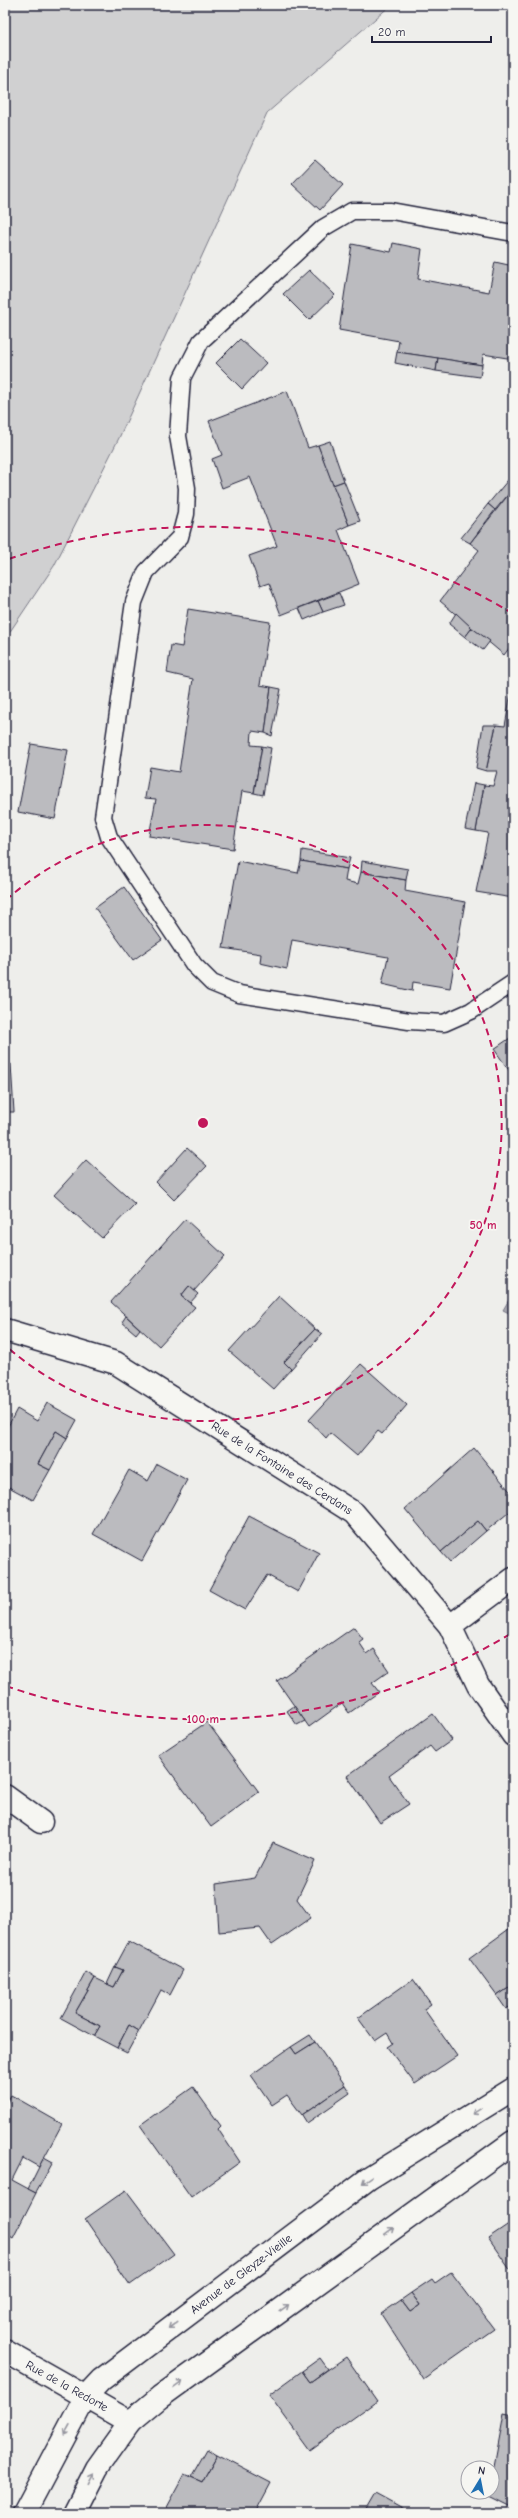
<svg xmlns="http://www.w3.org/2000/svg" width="518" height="2518" viewBox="0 0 518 2518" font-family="'Comic Neue',sans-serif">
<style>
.green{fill:#d0d0d1;stroke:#797986}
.water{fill:#a7a7af;stroke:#727281}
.building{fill:#bbbbbf;stroke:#22223b}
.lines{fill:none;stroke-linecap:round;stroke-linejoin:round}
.lane-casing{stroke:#22223b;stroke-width:19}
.street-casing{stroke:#22223b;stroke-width:25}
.lane{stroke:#f6f6f2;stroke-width:16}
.street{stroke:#f6f6f2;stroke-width:22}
.oneway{stroke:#9797a0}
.ring{fill:none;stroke:#c2185b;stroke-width:2;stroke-dasharray:7 5}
.labels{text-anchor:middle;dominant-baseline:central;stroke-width:3.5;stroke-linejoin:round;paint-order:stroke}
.street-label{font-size:12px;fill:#22223b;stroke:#f6f6f2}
.centre{fill:#c2185b;stroke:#f6f6f2;stroke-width:2}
.ring-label{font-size:12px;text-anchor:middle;font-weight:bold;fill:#c2185b;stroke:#f6f6f2;stroke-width:3.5;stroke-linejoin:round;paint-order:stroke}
</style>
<rect width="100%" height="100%" fill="#eeeeeb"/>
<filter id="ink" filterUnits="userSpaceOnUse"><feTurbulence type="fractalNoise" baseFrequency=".025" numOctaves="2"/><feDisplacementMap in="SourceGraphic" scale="8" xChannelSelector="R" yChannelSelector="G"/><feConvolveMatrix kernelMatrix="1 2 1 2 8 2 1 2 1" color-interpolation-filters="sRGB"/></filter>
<g filter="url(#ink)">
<path class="green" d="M5,5H391L267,113L119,438L54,566L5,639Z"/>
<path class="water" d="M513,1293V1315L503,1310Z"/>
<g class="building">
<path d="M315,160L343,185L320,210L292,184Z"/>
<path d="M393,243L422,249L418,279L489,292L495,262L513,266V359L483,354L482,365L397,352L399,341L339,330L352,244L391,252Z"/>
<path d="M309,270L335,295L309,320L283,294Z"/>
<path d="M240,339L266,363L242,389L216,363Z"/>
<path d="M397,352L438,358L436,371L395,363Z"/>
<path d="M438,358L482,365L480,377L436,371Z"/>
<path d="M287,391L308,448L318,445L349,525L338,530L359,584L281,615L269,583L260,586L249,556L277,546L250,477L222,488L212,459L222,455L209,421Z"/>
<path d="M330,441L344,481L333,485L318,445Z"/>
<path d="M513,474V489L495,510L488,504Z"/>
<path d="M344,481L360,521L349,525L333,485Z"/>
<path d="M513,489V643L504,655L440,601L479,550L470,543Z"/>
<path d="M488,504L495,510L470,543L461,538Z"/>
<path d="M339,593L344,605L323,612L318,601Z"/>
<path d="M318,601L323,612L304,620L299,608Z"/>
<path d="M188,609L270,622L260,685L271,687L265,733L252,731L251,745L262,746L254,793L242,791L233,849L149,836L156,799L145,798L150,767L179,772L193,679L167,673L171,645L182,647Z"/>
<path d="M456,613L472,628L465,637L449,624Z"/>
<path d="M472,628L490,641L483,650L465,637Z"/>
<path d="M513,681V898L476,892L488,833L476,831L484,785L493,786L497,771H486L496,725L505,726Z"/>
<path d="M271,687L281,689L272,736L265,733Z"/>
<path d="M483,725H496L486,771L476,768Z"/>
<path d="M31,744L68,750L55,819L18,812Z"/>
<path d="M262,746L271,748L263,795L254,793Z"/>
<path d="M474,783L484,785L476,831L465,829Z"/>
<path d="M302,850L350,858L347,869L301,861Z"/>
<path d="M238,861L298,873L301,861L347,869L345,881L358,884L361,872L406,880L405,891L465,902L450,988L413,982L412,991L382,984L388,957L292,940L287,969L260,963L261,954L223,948Z"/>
<path d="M362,861L408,869L406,880L361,872Z"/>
<path d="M124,887L162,940L133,960L95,908Z"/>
<path d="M513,1036V1076L494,1049Z"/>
<path d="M5,1064H11L14,1112H5Z"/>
<path d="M187,1148L207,1166L174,1200L156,1182Z"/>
<path d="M86,1160L135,1204L102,1238L54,1195Z"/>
<path d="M185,1219L225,1256L194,1291L189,1286L181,1296L195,1307L159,1346L111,1302Z"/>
<path d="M189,1286L198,1294L190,1303L181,1296Z"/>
<path d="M279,1296L315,1329L284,1362L291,1369L273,1389L229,1351Z"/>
<path d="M126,1316L140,1329L136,1334L122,1322Z"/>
<path d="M315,1329L322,1334L291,1369L284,1362Z"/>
<path d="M361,1364L407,1405L382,1434L378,1431L357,1456L330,1433L326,1438L309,1420Z"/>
<path d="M47,1403L77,1420L67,1438L56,1431L38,1464L50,1470L33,1500L5,1485V1432L17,1409L37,1421Z"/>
<path d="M56,1431L67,1438L50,1470L38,1464Z"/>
<path d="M474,1448L513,1495V1509L486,1531L478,1521L441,1552L405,1509Z"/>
<path d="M157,1464L187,1480L142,1561L93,1534L129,1470L148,1481Z"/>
<path d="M249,1516L319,1553L298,1592L267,1575L245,1610L209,1590Z"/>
<path d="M478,1521L486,1531L450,1562L441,1552Z"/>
<path d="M354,1627L363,1639L359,1642L367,1654L374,1649L389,1671L372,1683L379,1692L349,1713L342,1703L309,1727L277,1681Z"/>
<path d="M294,1706L305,1721L297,1725L287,1711Z"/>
<path d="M433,1714L452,1740L435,1752L430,1746L389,1776L409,1804L380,1823L347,1776Z"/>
<path d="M207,1722L259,1792L211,1827L158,1755Z"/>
<path d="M273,1843L315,1861L297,1899L311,1918L272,1945L260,1928L219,1932L216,1884L255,1878Z"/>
<path d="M513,1926V1985L497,1996L469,1958Z"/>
<path d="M129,1941L183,1970L170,1995L161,1990L139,2031L129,2025L117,2048L94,2036L100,2026L75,2013L95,1978L114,1987L123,1970L115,1967Z"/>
<path d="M115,1967L123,1970L114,1987L107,1984Z"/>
<path d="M86,1972L95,1978L75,2013L100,2026L94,2036L61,2018Z"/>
<path d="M413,1979L431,2004L424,2009L457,2056L415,2084L387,2047L393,2043L387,2033L375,2041L358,2018Z"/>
<path d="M513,1985V2005L506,2009L497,1996Z"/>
<path d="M129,2025L139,2031L127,2053L117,2048Z"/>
<path d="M310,2035L315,2042L296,2054L291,2047Z"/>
<path d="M315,2042L345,2085L302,2115L287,2095L272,2105L251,2075L291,2047L296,2054Z"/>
<path d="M345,2085L350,2093L307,2123L302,2115Z"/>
<path d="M193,2087L221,2126L218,2129L240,2162L191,2197L140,2125Z"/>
<path d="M11,2095L62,2124L39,2167L23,2158L12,2180L36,2193L13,2238L5,2233V2106Z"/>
<path d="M44,2157L53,2162L36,2193L28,2189Z"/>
<path d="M126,2190L174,2254L130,2285L85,2219Z"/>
<path d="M513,2221V2274L488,2238Z"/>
<path d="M451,2272L494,2329L423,2379L381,2314L401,2300L410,2312L420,2305L411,2293L432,2279L435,2283Z"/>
<path d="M411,2293L420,2305L410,2312L401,2300Z"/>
<path d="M346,2357L377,2401L309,2450L269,2395L302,2371L310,2382Z"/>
<path d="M320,2358L328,2369L310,2382L302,2371Z"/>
<path d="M504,2413L513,2415V2508L489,2496V2492H492V2478Z"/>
<path d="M207,2449L217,2455L202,2482L191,2477Z"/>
<path d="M217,2455L271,2483L255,2513H169L164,2511L184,2474L202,2482Z"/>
<path d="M375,2494L410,2513H364Z"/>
</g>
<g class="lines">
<g class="lane-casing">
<path id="lane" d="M513,233L391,211H352L323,228L201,341L182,378L178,436L187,488L186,514L180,537L146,572L134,602L103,817L109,837L194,965L212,983L239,994L409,1021L444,1023L471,1011L513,983"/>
</g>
<g class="street-casing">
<g id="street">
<path d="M5,1330L116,1363L354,1513L450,1626L478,1685L513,1735"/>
<path d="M450,1626L513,1579"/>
<path d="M5,1796L41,1822"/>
<path d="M5,2351L130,2422"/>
<path d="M24,2513L86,2396L101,2380L368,2179L513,2089"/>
<path d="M74,2513L97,2468L130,2422L160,2397L513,2142"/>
</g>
</g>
<use href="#lane" class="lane"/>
<use href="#street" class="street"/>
</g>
<defs><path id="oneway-shaft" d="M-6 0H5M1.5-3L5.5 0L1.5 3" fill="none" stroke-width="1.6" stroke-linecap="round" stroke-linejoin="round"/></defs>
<g class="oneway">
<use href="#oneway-shaft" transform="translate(477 2111) rotate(148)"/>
<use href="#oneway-shaft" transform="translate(367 2180) rotate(145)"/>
<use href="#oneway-shaft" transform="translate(389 2231) rotate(-36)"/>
<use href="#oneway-shaft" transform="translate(284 2308) rotate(-36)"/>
<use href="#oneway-shaft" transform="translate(173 2325) rotate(143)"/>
<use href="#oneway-shaft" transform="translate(178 2384) rotate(-36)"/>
<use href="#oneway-shaft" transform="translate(67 2430) rotate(119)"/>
<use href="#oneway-shaft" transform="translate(91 2478) rotate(-63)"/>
</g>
</g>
<g class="ring">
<path d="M6 900A298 298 0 1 1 6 1346"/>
<path d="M510 1634A596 596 0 0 1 9 1687M9 559A596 596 0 0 1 510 612"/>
</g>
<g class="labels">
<g class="street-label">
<text transform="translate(282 1468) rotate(32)">Rue de la Fontaine des Cerdans</text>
<text transform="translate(241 2274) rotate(-37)">Avenue de Gleyze-Vieille</text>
<text transform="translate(67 2386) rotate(29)">Rue de la Redorte</text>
</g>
</g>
<circle cx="203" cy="1123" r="6" class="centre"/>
<g class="ring-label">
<text x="483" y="1229">50 m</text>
<text x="203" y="1723">100 m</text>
</g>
<rect width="518" height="2518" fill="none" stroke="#f6f6f2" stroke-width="20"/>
<rect x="10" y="10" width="498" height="2498" fill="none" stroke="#22223b" stroke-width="1.5" filter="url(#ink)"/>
<g transform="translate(480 2480) rotate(10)"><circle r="19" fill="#f6f6f2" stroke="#a1a1a9"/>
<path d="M0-3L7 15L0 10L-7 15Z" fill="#1f6fb2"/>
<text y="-6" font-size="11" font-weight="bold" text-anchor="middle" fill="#22223b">N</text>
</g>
<path d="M372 36v6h119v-6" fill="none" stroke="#22223b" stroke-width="2"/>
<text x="378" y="36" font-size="12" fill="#22223b" stroke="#f6f6f2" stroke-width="3" paint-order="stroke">20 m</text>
</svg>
